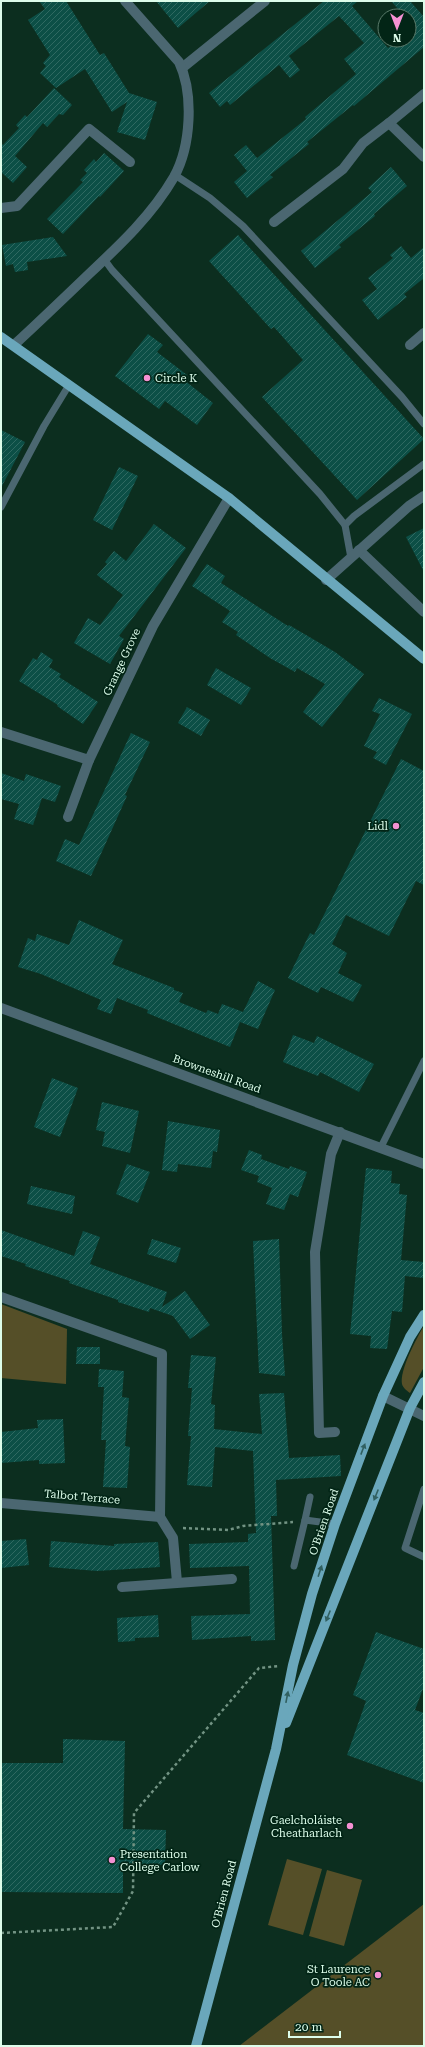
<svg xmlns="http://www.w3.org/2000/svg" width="425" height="2047" viewBox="0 0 425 2047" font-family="'Roboto Serif',serif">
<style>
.grass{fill:#554f28}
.building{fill:url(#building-hatch)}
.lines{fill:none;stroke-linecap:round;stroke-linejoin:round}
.path{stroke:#729383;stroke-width:2.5;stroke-dasharray:3 3;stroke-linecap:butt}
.service{stroke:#4b6771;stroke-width:7}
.minor{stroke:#4b6771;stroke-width:10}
.tertiary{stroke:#4b6771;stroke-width:10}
.primary{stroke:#6aa7bb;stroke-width:10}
.oneway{fill:#316060}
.poi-dot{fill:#f491d3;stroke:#022516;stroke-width:1.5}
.labels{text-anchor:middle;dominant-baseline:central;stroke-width:3.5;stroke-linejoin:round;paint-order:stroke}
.poi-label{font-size:11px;fill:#ddfdeb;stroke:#022516;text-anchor:end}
.street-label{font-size:11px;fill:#ddfdeb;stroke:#022516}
</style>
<defs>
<pattern id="building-hatch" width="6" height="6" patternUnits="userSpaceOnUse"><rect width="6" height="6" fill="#0c4f46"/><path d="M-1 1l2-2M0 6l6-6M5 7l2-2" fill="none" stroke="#2f6961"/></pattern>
</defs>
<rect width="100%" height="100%" fill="#0c2e1f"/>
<g class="grass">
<path d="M1,1304L67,1329L66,1384L1,1378Z"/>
<path d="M424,1326V1367L410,1393C407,1391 403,1388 402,1384C399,1371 417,1337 424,1326Z"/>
<path d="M287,1859L322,1869L303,1935L268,1925Z"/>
<path d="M327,1870L362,1880L344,1946L309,1936Z"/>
<path d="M424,1904V2046H239Z"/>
</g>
<g class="building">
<path d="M39,1H66L100,55L104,53L129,93L157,102L145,140L117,132L127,102L112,112L85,69L56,88L40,73L46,66L43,63L50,55L28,20L45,9Z"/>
<path d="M156,1H210L178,28Z"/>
<path d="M324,1H358L352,6L388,48L398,40H409V16H404L391,1H410L424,17V47L354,106L353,105L307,142L309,144L270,175L273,177L247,198L234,182L247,171L234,155L246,145L257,158L306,119L305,117L356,74L344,59L364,43L339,16L289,56L300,70L290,78L279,65L230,105L227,101L220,107L209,93Z"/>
<path d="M54,88L72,105L63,115L59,114L47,127L43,123L15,156L27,167L13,183L1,172V143L3,145L19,128L16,125L25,115L27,117Z"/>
<path d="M104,153L124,171L100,197L99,196L63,234L47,219L83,182L80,180L87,173L84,170L94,159L96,162Z"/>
<path d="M391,167L407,186L374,214L375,216L339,245L341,247L315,268L301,251L372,192L368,188Z"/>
<path d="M238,235L424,439L357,500L262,397L303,360L274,327L271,329L209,261Z"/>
<path d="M53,237L67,256L27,262L28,270L15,272L13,264L6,266L2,245Z"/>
<path d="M401,246L411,258L424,247V278L404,294L407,297L378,320L362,300L377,289L368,278L393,258L390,255Z"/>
<path d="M148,334L163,345L157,352L187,375L184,380L213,403L197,425L165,401L159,409L115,376Z"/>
<path d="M1,430L25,442L1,488Z"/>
<path d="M119,467L138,476L112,530L93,520Z"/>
<path d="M154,524L186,548L119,636L124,639L110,664L74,643L88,618L100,625L123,595L97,575L107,564L105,562L114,551L126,561Z"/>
<path d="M424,528V572L406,537Z"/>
<path d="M207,564L225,576L221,583L288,626L289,625L335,652L364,674L322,727L303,712L325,684L297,668L295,672L270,658L236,635L238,632L222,622L230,611L192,586Z"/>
<path d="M41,652L53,660L49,667L61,674L59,677L98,702L83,724L57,706L58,705L19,681L33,658L37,660Z"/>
<path d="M216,668L251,688L241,705L207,685Z"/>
<path d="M379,698L412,714L386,765L373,758L377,752L364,746L380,714L372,711Z"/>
<path d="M187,707L210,720L201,736L178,723Z"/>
<path d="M131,733L150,742L125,795L127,796L91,876L56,861L65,839L79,845Z"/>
<path d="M401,759L424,771V885L416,881L389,936L346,915L332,944L347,953L338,973L362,985L353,1002L321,987L318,993L288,978L310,933L314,935Z"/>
<path d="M1,773L24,781L26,774L61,786L55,802L42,798L33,825L14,819L19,804L1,799Z"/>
<path d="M79,920L123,940L112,964L174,988V990L183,993L179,1002L206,1013L208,1010L218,1014L222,1004L243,1012L258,981L275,990L258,1029L240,1022L230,1047L147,1013L148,1010L117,998L111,1014L97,1009L101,1000L41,974L18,967L28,938L35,941L37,934L69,945Z"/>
<path d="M293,1035L314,1043L317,1036L374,1064L359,1092L320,1072L318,1076L283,1062Z"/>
<path d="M52,1078L78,1088L60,1137L34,1127Z"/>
<path d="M102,1102L139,1111L130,1153L102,1146L105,1132L96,1130Z"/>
<path d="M168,1121L220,1130L217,1152L213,1151L211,1168L178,1164L177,1172L162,1170Z"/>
<path d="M249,1150L262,1155L261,1159L289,1169L290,1166L307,1172L298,1197L290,1194L284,1210L266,1204L272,1188L257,1182L259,1176L241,1170Z"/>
<path d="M127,1164L150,1172L138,1203L116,1194Z"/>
<path d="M366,1168L392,1171L391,1183L400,1184L399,1194L407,1195L401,1260L424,1262V1278L405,1276L402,1312L392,1311L387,1349L370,1348L371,1336L350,1334Z"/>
<path d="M31,1186L75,1196L72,1214L27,1204Z"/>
<path d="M1,1230L74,1256L83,1231L100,1237L90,1264L167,1292L162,1307L185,1291L210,1325L190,1339L173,1316L150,1308L149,1312L118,1302V1300L69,1283L70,1281L25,1266L26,1264L1,1256Z"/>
<path d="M152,1239L181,1248L176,1263L147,1254Z"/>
<path d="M279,1239L282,1334L285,1376L259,1373L253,1241Z"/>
<path d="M77,1347H100V1364H76Z"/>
<path d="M191,1355L216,1357L211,1404L215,1405L214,1429L262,1434L259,1394L284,1393L289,1458L340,1455L341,1476L276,1480L277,1516H271L275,1640L251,1641V1636L192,1640L191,1616L250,1614L249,1566L190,1568L189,1544L248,1542V1534L256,1533L253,1451L215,1447L212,1487L187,1485L191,1436H188L192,1388H188Z"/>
<path d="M99,1369L124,1371L122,1397L129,1398L125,1446L130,1447L127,1488L103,1487L106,1440H101L104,1387H98Z"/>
<path d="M63,1419L65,1463L39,1464V1460L1,1463V1432L38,1428L37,1420Z"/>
<path d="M26,1539L29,1565L1,1568V1541Z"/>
<path d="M51,1541L114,1546V1544L158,1542L160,1567L97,1571L49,1567Z"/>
<path d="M158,1615L159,1637L135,1638V1641L118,1642L117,1618Z"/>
<path d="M376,1632L424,1649V1686L415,1710L424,1713V1783L347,1755L366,1701L353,1695Z"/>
<path d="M63,1739L125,1741L123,1829L166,1830L165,1865L123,1864V1893L1,1892V1763H63Z"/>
</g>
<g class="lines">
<g class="path">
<path d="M183,1528L228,1530L243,1526L293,1522"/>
<path d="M1,1933L113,1927L133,1891L134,1813L259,1668L280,1666"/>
</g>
<g class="service">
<path d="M175,175L210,198L243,226L402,397L424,424"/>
<path d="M104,259L112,270L320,494L345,525L351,558"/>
<path d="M1,507L44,426L69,385"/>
<path d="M345,525L354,516L424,464"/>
<path d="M381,1147L424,1061"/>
<path d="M424,1489L405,1548L424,1557"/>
<path d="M305,1520L310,1497"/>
<path d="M294,1566L305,1520L335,1524"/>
</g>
<g class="minor">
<path d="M182,68L265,1"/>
<path d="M424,94L389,123L424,157"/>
<path d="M1,208L17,206L89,129L130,162"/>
<path d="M274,222L343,169L363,143L389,123"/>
<path d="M14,345C39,322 64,298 89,274C120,245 152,215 174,177C191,146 194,94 179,62L125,1"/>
<path d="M410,345L424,333"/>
<path d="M359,550L424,612"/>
<path d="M326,580L409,506L424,496"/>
<path d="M1,732L89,760L153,626L229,498"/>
<path d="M68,817L89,760"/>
<path d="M1,1297L162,1354L160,1517L173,1538L177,1582"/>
<path d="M383,1396L424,1416"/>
<path d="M335,1432L319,1433L315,1252L331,1154L340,1132"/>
<path d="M1,1503L160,1517"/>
<path d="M122,1587L232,1579"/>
</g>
<path class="tertiary" d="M1,1008L424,1164"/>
<g class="primary">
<path d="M1,337L229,498L424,659"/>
<path d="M286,1723L410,1408L424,1382"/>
<path d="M196,2046L276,1749L293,1665L312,1594L335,1524L383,1396L410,1337L424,1315"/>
</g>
</g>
<defs><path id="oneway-solid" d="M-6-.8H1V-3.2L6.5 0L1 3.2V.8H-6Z"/></defs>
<g class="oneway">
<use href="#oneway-solid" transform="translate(363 1449) rotate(-69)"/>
<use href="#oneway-solid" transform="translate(376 1495) rotate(112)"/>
<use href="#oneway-solid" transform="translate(320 1571) rotate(-72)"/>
<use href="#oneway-solid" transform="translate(328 1616) rotate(112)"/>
<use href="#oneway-solid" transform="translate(287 1697) rotate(-79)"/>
</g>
<g class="poi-dot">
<circle cx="147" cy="378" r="4"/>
<circle cx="396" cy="826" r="4"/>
<circle cx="350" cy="1826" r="4"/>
<circle cx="112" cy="1860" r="4"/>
<circle cx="378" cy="1975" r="4"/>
</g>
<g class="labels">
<g class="poi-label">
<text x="155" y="378" text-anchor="start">Circle K</text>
<text x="388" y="826">Lidl</text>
<text x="342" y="1820">Gaelcholáiste<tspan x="342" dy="13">Cheatharlach</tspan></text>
<text x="120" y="1854" text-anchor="start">Presentation<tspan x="120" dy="13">College Carlow</tspan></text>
<text x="370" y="1969">St Laurence<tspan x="370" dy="13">O Toole AC</tspan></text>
</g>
<g class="street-label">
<text transform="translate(122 662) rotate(-65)">Grange Grove</text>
<text transform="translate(217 1074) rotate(20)">Browneshill Road</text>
<text transform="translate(82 1497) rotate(5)">Talbot Terrace</text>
<text transform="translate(324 1522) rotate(-71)">O'Brien Road</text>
<text transform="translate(224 1894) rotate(-75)">O'Brien Road</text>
</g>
</g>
<rect width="425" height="2047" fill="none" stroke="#ddfdeb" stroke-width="4"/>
<g transform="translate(397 28) rotate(180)"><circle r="19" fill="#022516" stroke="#5a7b6b"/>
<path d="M0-3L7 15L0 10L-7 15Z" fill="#f491d3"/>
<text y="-6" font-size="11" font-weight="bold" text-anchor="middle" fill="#ddfdeb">N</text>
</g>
<path d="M289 2031v6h51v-6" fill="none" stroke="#ddfdeb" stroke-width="2"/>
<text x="295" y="2031" font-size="12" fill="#ddfdeb" stroke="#022516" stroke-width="3" paint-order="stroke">20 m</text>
</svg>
